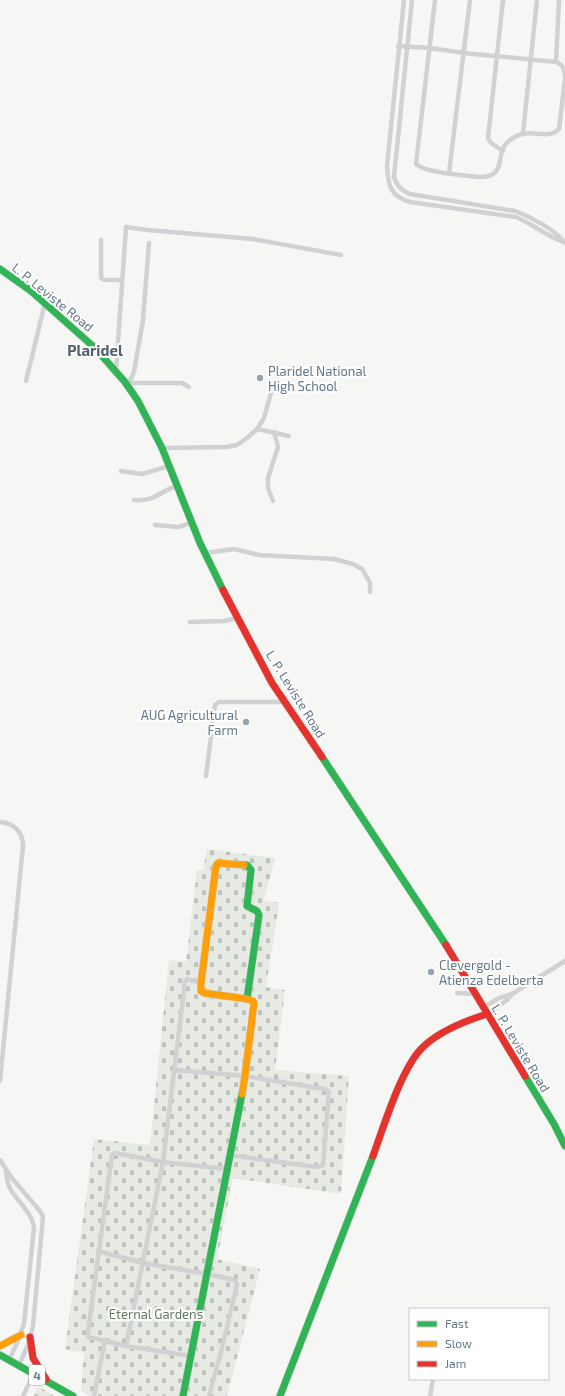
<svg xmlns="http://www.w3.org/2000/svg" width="565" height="1396" viewBox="0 0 565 1396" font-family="'Exo 2',sans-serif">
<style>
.cemetery{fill:url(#cemetery-stones)}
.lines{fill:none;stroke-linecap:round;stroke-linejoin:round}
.fast-casing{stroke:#d2d4d6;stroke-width:8}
.slow-casing{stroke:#d2d4d6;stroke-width:8}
.jam-casing{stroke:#d2d4d6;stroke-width:8}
.street{stroke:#d0d1d2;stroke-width:4.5}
.fast{stroke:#30b455;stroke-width:7}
.slow{stroke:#ff9f0a;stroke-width:7}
.jam{stroke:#e5322d;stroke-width:7}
.poi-dot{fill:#96a3ae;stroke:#fff;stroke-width:1.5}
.labels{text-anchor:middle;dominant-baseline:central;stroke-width:4;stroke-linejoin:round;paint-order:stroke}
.shield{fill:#fff;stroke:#92a0ac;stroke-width:1}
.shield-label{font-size:12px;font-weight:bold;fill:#637788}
.street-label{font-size:13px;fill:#637788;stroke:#fff}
.poi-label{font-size:13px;fill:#637788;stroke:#fff;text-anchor:start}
.park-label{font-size:13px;fill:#647a5f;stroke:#fff}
.quarter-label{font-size:15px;font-weight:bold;fill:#52606c;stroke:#fff}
</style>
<defs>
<pattern id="cemetery-stones" width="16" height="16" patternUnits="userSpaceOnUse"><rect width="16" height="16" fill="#e6eae3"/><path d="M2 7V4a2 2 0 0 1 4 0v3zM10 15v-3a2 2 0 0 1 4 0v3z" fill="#bec2be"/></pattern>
</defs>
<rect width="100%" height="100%" fill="#f6f6f5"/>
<g class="cemetery">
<path d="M207,849L275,858L264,900L279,903L266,987L285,990L275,1070L349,1076L341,1194L233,1178L217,1259L260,1269L227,1396H89L81,1390L84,1353L65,1349L94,1139L150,1145L169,960L186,962L197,870H203Z"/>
<path d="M38,1386L54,1396H33Z"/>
</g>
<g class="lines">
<g class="fast-casing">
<g id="fast">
<path d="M0,269L31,291L95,348L125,382L138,401L162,448L200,543L223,590"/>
<path d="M322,757L446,945"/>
<path d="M244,865H247L251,870L247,906L257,911L259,915L247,999"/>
<path d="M525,1076L554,1124L565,1146"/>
<path d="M0,1355L73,1396"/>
<path d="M183,1396L242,1094"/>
<path d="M280,1396L373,1156"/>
</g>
</g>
<g class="slow-casing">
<g id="slow">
<path d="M242,1094L245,1076L254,1003L253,1001L247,999L204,993L201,991V983L216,866L218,863L244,865"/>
<path d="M0,1346L21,1335"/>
</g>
</g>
<g class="jam-casing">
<g id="jam">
<path d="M223,590L272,683L322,757"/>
<path d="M446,945L525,1076"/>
<path d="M373,1156C384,1126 401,1069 422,1048C439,1031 465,1021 487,1014"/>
<path d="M30,1337L33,1358L46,1379"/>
</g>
</g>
<g class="street">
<path d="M404,0L387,166C388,185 390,196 410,202L516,217C533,224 547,237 564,242"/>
<path d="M412,0L394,177C397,186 401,190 410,194L515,211C531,217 554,229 564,242"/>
<path d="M435,0L416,164C425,173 464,175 478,177C510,178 493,152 509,141C512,138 518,135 523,134C535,131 549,139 559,129L565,79"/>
<path d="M398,46L430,48L464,53L556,62C563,65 565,69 565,77"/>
<path d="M556,62L559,0"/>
<path d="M523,133L537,0"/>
<path d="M503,151L491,143L488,138L503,0"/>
<path d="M449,173L470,0"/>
<path d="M101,240V278L105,280H122"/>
<path d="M116,371L126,227L148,230L253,239L341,255"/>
<path d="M26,381L45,303"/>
<path d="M129,383H182L189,387"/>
<path d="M128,385L134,372L143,320L149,243"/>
<path d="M257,429L289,436"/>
<path d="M162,448L226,447L237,445L247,438L257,429L264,418L274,382"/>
<path d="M121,471L142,474L169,466"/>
<path d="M134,500C156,502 159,491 177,486"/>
<path d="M273,501L268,488V478L278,447L274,432"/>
<path d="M155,525L178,527L191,523"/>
<path d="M205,553L234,549L259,555L334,559L353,564L362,569L370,583V592"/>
<path d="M190,622L224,621L238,618"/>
<path d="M206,776L215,705L219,702H285"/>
<path d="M0,822C14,823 23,832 23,846L0,1081"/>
<path d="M457,993L474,994"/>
<path d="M483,1008L499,998L512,994L565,961"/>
<path d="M487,1014L507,1000L512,994"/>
<path d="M174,1070L245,1076L324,1089L329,1092L323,1165L317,1167L229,1155"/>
<path d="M0,1160L11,1177L40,1211L43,1217L33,1326L28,1345L19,1365"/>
<path d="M6,1172C7,1178 7,1184 11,1190C18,1202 33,1214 34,1228L24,1324L17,1343L9,1360"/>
<path d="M98,1251L143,1263L207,1274L235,1280L237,1285L220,1356L209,1396"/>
<path d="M126,1346L163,1162L185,982L187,979L201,983"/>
<path d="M190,1356L126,1346L88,1337V1332L112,1155L115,1153L163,1162L226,1169"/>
<path d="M23,1396L34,1373"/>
<path d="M94,1396L105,1340"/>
<path d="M430,1396L433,1379"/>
</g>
<use href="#fast" class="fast"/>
<use href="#slow" class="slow"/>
<use href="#jam" class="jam"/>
</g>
<g class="poi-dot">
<circle cx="260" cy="378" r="4"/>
<circle cx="246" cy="722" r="4"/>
<circle cx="431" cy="972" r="4"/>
</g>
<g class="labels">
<rect class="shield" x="29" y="1365" width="16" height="20" rx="3"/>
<g class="shield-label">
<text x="37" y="1375">4</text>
</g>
<g class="street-label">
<text transform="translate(53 297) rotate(39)">L. P. Leviste Road</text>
<text transform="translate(296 694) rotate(58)">L. P. Leviste Road</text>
<text transform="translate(521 1048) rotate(59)">L. P. Leviste Road</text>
</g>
<g class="poi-label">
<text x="268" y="371">Plaridel National<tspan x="268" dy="15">High School</tspan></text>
<text x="238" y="715" text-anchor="end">AUG Agricultural<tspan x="238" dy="15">Farm</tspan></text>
<text x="439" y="965">Clevergold -<tspan x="439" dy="15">Atienza Edelberta</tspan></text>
</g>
<g class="park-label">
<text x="156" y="1314">Eternal Gardens</text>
</g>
<g class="quarter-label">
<text x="95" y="350">Plaridel</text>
</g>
</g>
<rect x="409" y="1308" width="140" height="72" fill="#ffffff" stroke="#c1c9cf"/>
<rect x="417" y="1321" width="20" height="6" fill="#30b455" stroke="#c1c9cf"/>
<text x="445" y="1328" font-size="12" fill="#637788">Fast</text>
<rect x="417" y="1341" width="20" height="6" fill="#ff9f0a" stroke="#c1c9cf"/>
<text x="445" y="1348" font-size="12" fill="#637788">Slow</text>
<rect x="417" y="1361" width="20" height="6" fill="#e5322d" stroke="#c1c9cf"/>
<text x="445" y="1368" font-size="12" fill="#637788">Jam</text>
</svg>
